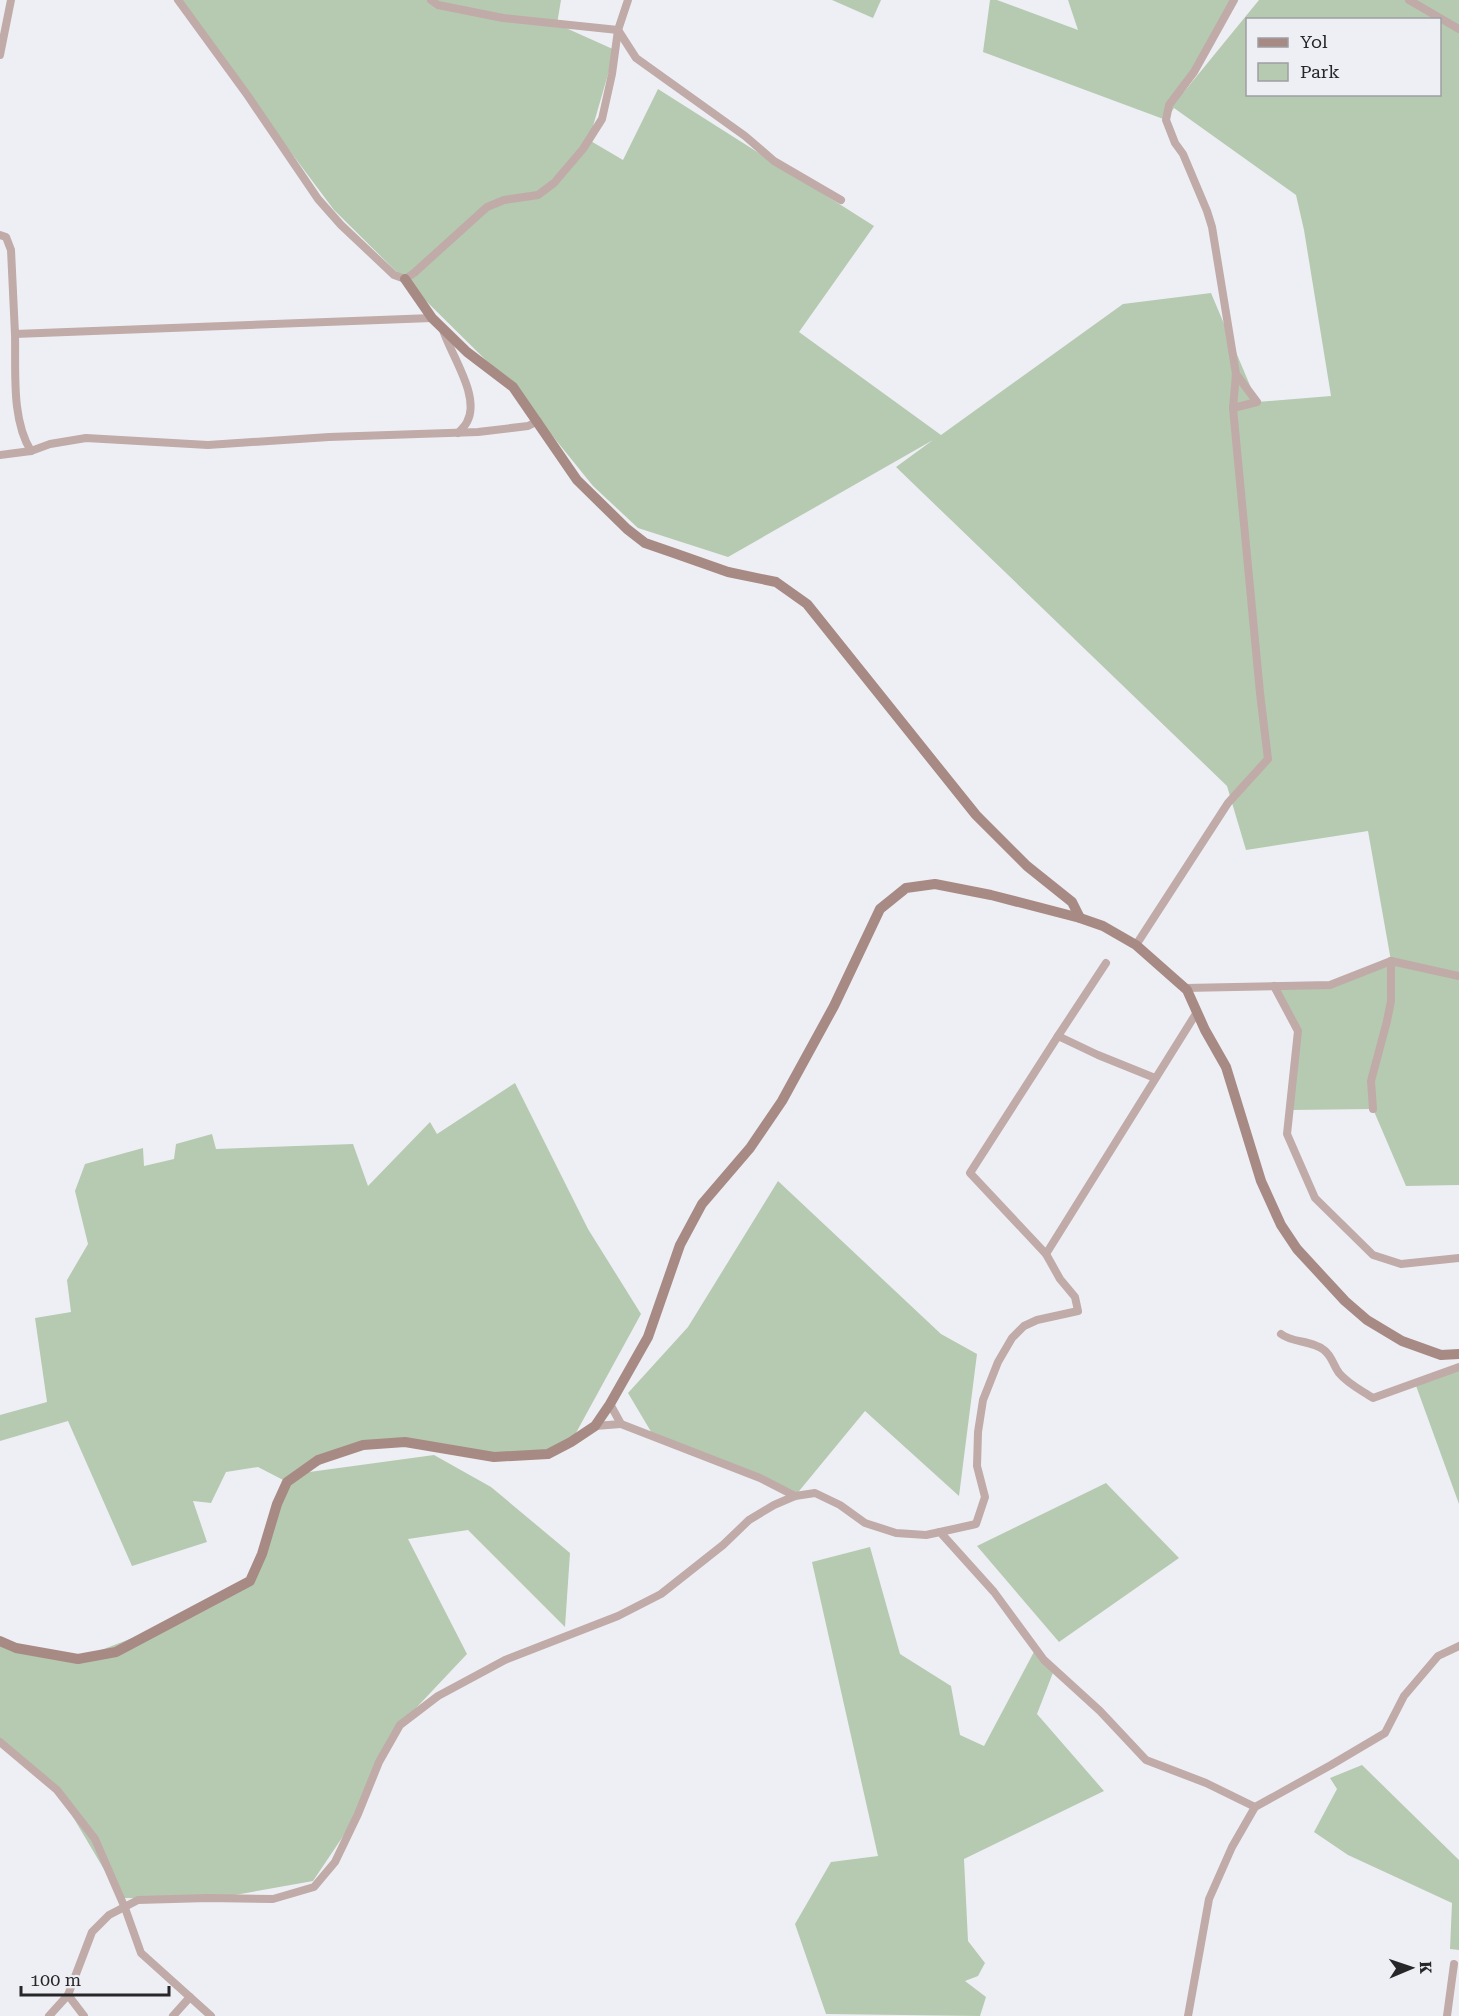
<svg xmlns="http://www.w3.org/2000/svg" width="1459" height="2016" viewBox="0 0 1459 2016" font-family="'Roboto Serif',serif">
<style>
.green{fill:#b5cab0;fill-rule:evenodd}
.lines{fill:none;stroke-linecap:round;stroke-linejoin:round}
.street{stroke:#c0aba8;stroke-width:8}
.secondary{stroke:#a88a85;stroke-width:10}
</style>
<rect width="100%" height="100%" fill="#eeeff5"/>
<g class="green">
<path d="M177,0H561L557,24L615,50L589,140L623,160L658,89L874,226L799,332L941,435L1123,304L1211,293L1257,402L1331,396L1304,230L1296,195L1174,108L1166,120L983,52L990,0H997L1078,30L1068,0H1237L1183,93L1259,0H1459V1185L1406,1186L1373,1109L1290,1110L1298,1031L1274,986L1330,984L1391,961L1368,831L1246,850L1227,786L896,467L933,440L728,557L638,528L593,486L513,387L334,210ZM1248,20H1440V94H1248Z"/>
<path d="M832,0H881L873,18Z"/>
<path d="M515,1083L588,1229L641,1314L571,1442L523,1457L405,1442L363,1445L302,1473L434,1455L491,1487L570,1553L565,1627L468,1530L408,1539L467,1654L400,1725L358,1814L313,1881L218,1898H121L57,1790L0,1742V1640L78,1659L174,1622L250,1581L287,1482L258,1467L226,1472L211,1503L193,1501L207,1542L132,1566L68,1421L0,1441V1415L47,1402L35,1318L71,1312L67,1280L88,1244L75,1191L85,1164L143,1148L144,1166L174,1159L176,1144L212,1134L216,1149L353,1144L368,1186L430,1122L437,1134Z"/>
<path d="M778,1181L941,1334L977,1354L959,1496L865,1411L795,1496L653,1435L628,1393L688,1327Z"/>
<path d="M1459,1367V1504L1415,1383Z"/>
<path d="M1106,1483L1179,1558L1059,1642L977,1546Z"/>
<path d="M870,1547L900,1654L951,1686L960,1735L984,1746L1036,1648L1054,1670L1037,1714L1104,1791L964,1859L968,1941L985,1963L978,1976L965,1981L986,1997L980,2016L826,2014L795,1924L831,1862L878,1856L812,1562Z"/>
<path d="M1362,1765L1459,1860V1950L1450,1949L1452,1903L1348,1855L1314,1832L1337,1789L1330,1778Z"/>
</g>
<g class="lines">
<g class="street">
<path d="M178,0L248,96L318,199L341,225L394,275L405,279L414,273L487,207L504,200L538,195L554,183L583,149L602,119L612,74L618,30L628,0"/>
<path d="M431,0L438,5L503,18L618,30L636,58L745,136L774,161L841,200"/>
<path d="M1234,0L1194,72L1169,105L1166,120L1175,143L1183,154L1207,211L1212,227L1236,374L1257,402L1233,408L1236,374"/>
<path d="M1409,0L1459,29"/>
<path d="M0,55L11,0"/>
<path d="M0,235L6,237L11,250L15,334L432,318"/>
<path d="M443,330C451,355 481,397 467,422C465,426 461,430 458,433"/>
<path d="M15,334C16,371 11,419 31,451"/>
<path d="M0,455L31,451L50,444L86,438L208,445L329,437L478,432L528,426L538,421"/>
<path d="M1136,945L1228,803L1268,759L1260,693L1233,408"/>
<path d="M1274,986L1298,1031L1287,1134L1315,1198L1373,1255L1401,1264L1459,1258"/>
<path d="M1185,988L1330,985L1391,961L1459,976"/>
<path d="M1058,1036L1106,963"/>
<path d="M1155,1078L1098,1055L1058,1036L970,1173L1046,1254L1197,1012"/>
<path d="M1373,1109L1371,1081L1387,1021L1391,1001V961"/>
<path d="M1281,1334C1292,1343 1312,1340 1324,1350C1332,1356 1333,1365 1339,1373C1348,1384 1361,1390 1373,1398L1459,1367"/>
<path d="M610,1404L621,1424L760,1478L795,1496"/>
<path d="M595,1426L621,1424"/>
<path d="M940,1532L976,1524L985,1497L977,1466L978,1432L983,1400L998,1362L1012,1338L1024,1326L1037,1320L1078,1311L1075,1297L1060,1279L1046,1254"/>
<path d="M0,1742L57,1790L95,1839L125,1908L141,1953L211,2016"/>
<path d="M68,1995L84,2016"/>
<path d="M49,2016L68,1995L92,1932L109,1915L138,1900L208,1898L273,1899L314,1887L335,1862L358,1814L379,1762L400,1725L438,1696L505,1660L618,1616L661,1594L723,1545L749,1520L774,1505L795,1496L815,1493L840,1505L865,1523L896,1533L926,1535L940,1532L994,1592L1044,1660L1100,1711L1146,1760L1206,1783L1255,1807L1331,1765L1385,1733L1404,1696L1438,1656L1459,1646"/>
<path d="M173,2016L190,1997"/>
<path d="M1188,2016L1209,1899L1232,1847L1255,1807"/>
<path d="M1447,2016L1454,1964"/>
</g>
<g class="secondary">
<path d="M405,279L432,318L467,352L513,387L577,480L627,529L645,543L674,553L728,572L776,582L807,604L976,815L1027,866L1072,902L1080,918"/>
<path d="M0,1641L16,1648L78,1659L116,1652L250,1581L262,1554L277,1504L287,1482L318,1460L363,1445L405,1442L494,1457L548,1454L571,1442L595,1426L610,1404L648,1337L680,1245L702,1204L750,1148L782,1101L834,1006L880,909L906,888L935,884L991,895L1080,918L1103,926L1136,945L1187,990L1205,1030L1226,1067L1261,1181L1281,1225L1297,1249L1345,1301L1367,1320L1402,1341L1441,1355L1459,1354"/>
</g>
</g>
<rect x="1246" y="18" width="195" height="78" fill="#eeeff5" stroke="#9e9fa3" stroke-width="1.5"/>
<rect x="1258" y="38" width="30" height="9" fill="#a88a85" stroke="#9e9fa3" stroke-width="1.5"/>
<text x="1300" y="48" font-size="18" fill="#272729">Yol</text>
<rect x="1258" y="63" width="30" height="18" fill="#b5cab0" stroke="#9e9fa3" stroke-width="1.5"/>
<text x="1300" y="78" font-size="18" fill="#272729">Park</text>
<g transform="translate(1411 1968) rotate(88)" stroke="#eeeff5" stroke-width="4.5" paint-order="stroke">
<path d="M0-4.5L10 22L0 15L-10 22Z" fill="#272729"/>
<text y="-9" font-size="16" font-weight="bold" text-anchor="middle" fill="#272729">K</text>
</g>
<path d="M21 1986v9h148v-9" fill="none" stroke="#272729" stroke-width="3"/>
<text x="30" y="1986" font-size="18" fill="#272729" stroke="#eeeff5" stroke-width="4.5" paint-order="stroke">100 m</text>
</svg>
